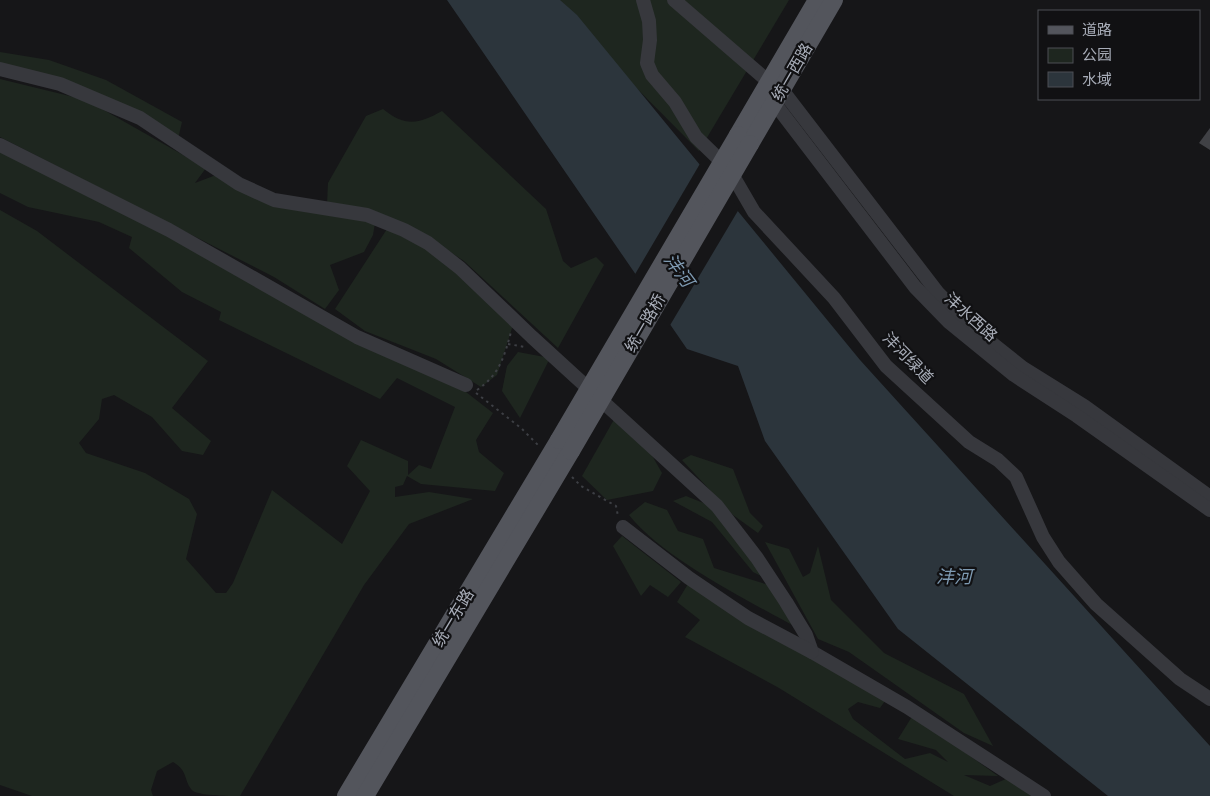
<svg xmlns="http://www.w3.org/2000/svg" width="1210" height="796" viewBox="0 0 1210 796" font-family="'Roboto Condensed','Noto Sans SC',sans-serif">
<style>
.green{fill:#1e261f}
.water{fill:#2c353c}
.pier{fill:#161618}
.building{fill:#404145}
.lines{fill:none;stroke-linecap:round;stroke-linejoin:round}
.path{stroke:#3d3f44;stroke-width:2;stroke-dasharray:2.5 4;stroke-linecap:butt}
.minor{stroke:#37383d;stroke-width:14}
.major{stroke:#53555c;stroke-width:18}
.major-bridge{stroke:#53555c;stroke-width:18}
.labels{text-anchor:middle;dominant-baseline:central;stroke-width:4.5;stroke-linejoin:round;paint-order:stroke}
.street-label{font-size:16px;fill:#a8adb8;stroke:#111113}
.water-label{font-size:18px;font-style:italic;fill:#7f9bb3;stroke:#111113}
</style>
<rect width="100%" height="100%" fill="#161618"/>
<g class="green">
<path d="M549,0H789L699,151Z"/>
<path d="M0,52L49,60L106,80L182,122L178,139L0,65Z"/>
<path d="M0,79L86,100L206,168L195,183L216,175L287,206L375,223L373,235L364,252L330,265L339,290L325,309L274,277L0,137Z"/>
<path d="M383,109C405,127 419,124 442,111L546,209L563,261L571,268L596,257L604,265L558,348L464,261L438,244L327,204L328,183L366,116Z"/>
<path d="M0,148L175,239L365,347L466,392L493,413L476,440L479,452L504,473L495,491L421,484L407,476L403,485L395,487V497L429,492L473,499L409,524L364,585L240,796C227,796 203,796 193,791C183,781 189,771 173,762L157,771L151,790L153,796H32L0,785V210L37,231L208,361L172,408L211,441L203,455L182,451L152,417L114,395L102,399L99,419L79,443L86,453L145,473L189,499L197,514L186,559L216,593H226L233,583L272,490L342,544L370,491L347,466L361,440L408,461V475L419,465L431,469L455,407L397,378L380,399L219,320L221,312L182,292L129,248L132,237L99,222L28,207L0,193Z"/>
<path d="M387,229L442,257L514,322L497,375L481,387L436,359L365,331L335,309Z"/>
<path d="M518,352L550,358L520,418L502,391L507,366Z"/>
<path d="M616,416L642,438L662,473L653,491L607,500L582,476Z"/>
<path d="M691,455L733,469L750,513L763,526L758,533L733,515L682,460Z"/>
<path d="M686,496L711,506L771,581L753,572L712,522L673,501Z"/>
<path d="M645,502L667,510L678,531L703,539L714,568L772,586L799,629C748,600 665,560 629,515Z"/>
<path d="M622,536L681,582L668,597L650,585L641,596L613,546Z"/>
<path d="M765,542L789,549L803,577L810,573L818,546L831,600L884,653L964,694L993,746L964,733L849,652L818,639Z"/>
<path d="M688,584L887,698L880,708L858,702L848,709L853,719L905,759L930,753L948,762L936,750L898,739L913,715L998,776L964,775L990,786L1008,778L1036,796H954L779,688L685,637L700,620L677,602Z"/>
</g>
<path class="water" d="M447,0H560L577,15L860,360L1210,746V796H1108L898,629L765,441L738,366L687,349Z"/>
<path class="pier" d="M701,162L739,209L669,327L634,276Z"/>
<path class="building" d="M1210,128V150L1199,143Z"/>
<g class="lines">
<g class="path">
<path d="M508,344L525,347"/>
<path d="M477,390C499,375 504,358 511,332"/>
<path d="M476,393L521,428L539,446"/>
<path d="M572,477L581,486L616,506L618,516"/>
</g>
<g class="minor">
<path d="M643,0L649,21L650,40L647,63L652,75L675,102L696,137L729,169L754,212L834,298L886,366L969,442L998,460L1016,477L1043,537L1059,562L1096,604L1180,679L1210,699"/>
<path d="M674,0L769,82"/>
<path d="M0,69L60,84L140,118L239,184L274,200L367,215L404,230L428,243L460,268L532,337L717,506L757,558L786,602L806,635L812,652L907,707L1044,796"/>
<path d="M776,82L938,293L974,329L1023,368L1084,406L1210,497"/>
<path d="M769,96L915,287L949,322L1014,375L1077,416L1210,510"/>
<path d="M0,145L169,230L357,337L466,385"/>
<path d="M623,527L689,578L748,618L812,652"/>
</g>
<g class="major">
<path d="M738,135L817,0"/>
<path d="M750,144L834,0"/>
<path d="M346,796L559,440"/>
<path d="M365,796L571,451"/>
</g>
<g class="major-bridge">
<path d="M559,440L738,135"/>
<path d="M571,451L750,144"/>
</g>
</g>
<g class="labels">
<g class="street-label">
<text transform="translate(792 72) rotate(-60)">统一西路</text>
<text transform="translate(971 317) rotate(42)">沣水西路</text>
<text transform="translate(645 323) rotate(-60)">统一路桥</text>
<text transform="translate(908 358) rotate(46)">沣河绿道</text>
<text transform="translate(453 618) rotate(-59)">统一东路</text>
</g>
<g class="water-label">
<text transform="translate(679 270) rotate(53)">沣河</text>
<text x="954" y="576">沣河</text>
</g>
</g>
<rect x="1038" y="10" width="162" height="90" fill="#111113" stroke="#4d4f55"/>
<rect x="1048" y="26" width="25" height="8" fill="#53555c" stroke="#4d4f55"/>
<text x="1082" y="35" font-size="15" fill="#a8adb8">道路</text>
<rect x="1048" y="48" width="25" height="15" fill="#1e261f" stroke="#4d4f55"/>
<text x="1082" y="60" font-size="15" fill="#a8adb8">公园</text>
<rect x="1048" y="72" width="25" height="15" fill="#2c353c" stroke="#4d4f55"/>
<text x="1082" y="85" font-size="15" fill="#a8adb8">水域</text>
</svg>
